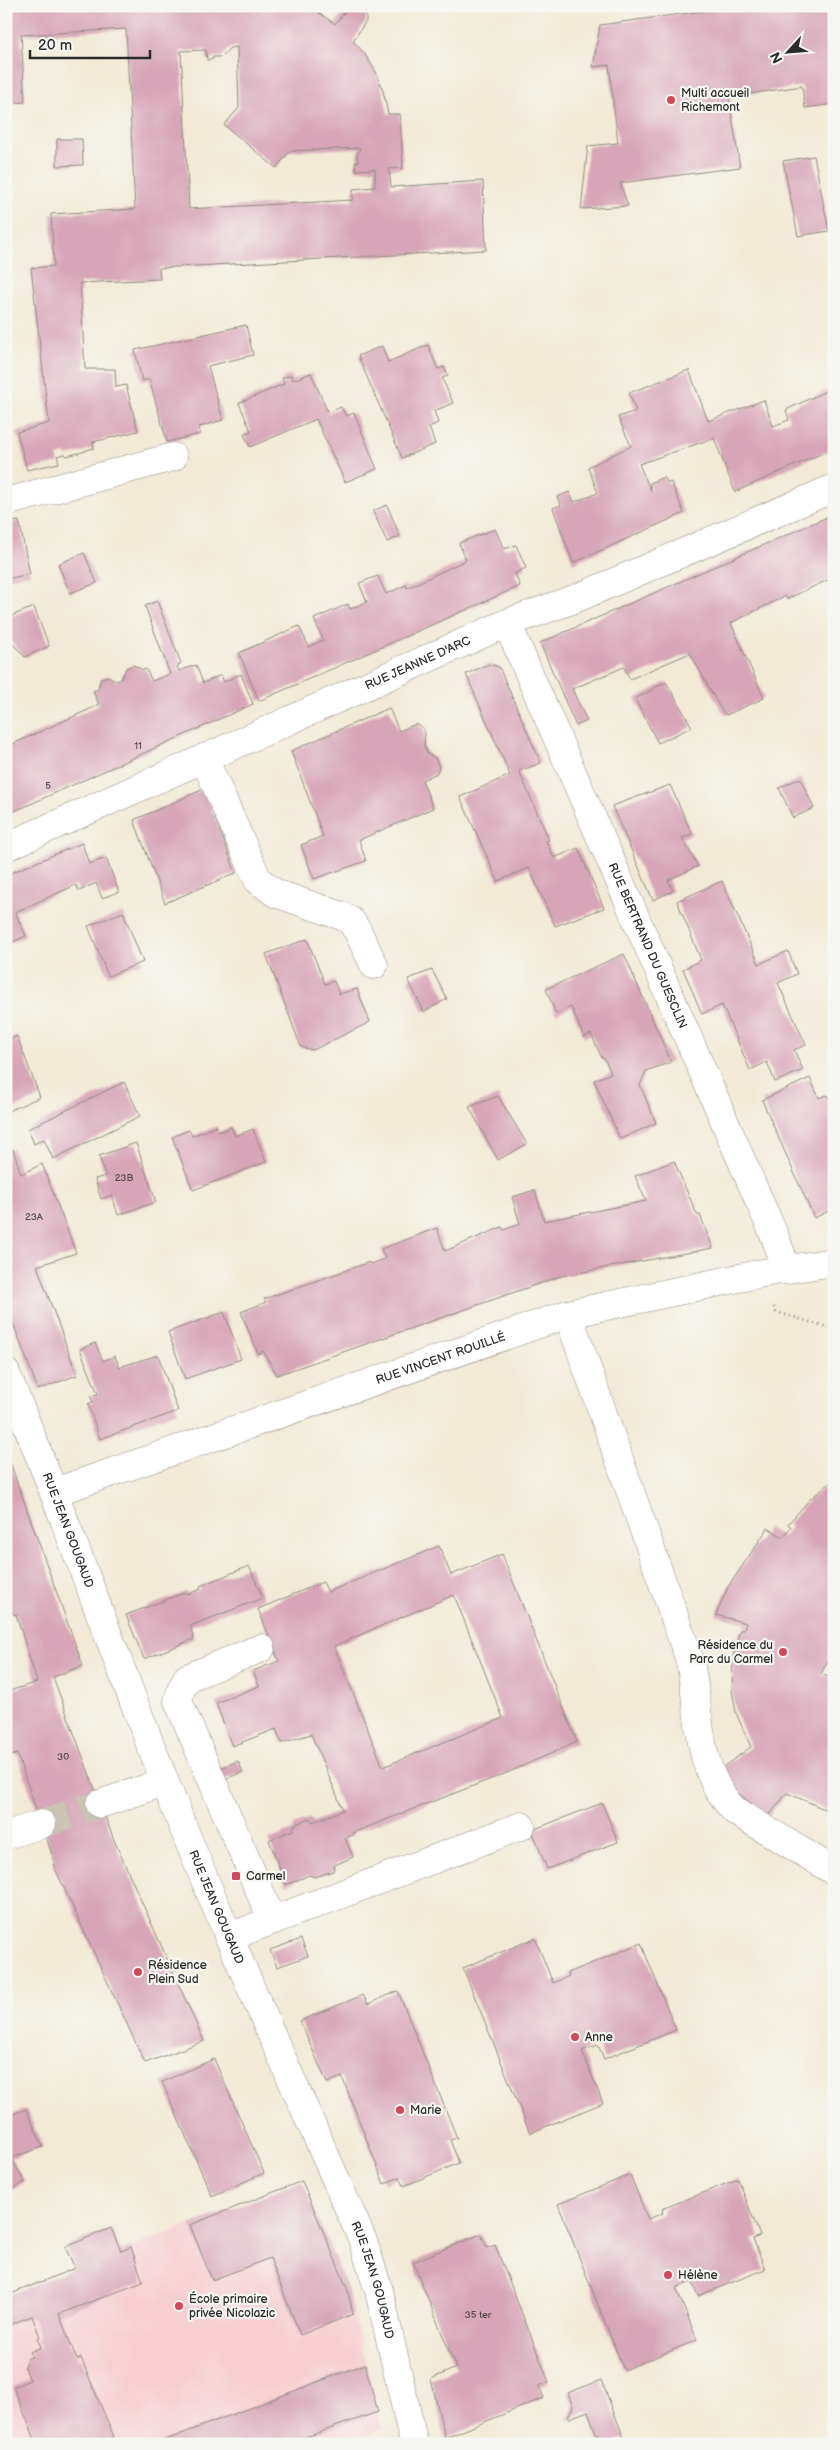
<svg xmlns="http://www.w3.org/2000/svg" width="840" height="2450" viewBox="0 0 840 2450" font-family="'Balsamiq Sans',sans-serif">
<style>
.built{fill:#f7cfd2}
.building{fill:#d7a5b7;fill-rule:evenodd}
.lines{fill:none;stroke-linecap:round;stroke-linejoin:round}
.minor-tunnel{stroke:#cac4b5;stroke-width:28;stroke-dasharray:28 14;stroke-linecap:butt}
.minor-casing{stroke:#8e8a81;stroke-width:29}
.major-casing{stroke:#8e8a81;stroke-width:29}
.path{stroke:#8e8a81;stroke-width:3;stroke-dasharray:1 4;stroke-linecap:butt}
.minor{stroke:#fff;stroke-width:28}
.major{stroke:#fff;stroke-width:28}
.poi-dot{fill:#d1495b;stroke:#f6f6f2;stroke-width:2}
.labels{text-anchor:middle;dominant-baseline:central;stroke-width:4.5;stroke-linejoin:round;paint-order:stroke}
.number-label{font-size:10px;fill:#564a4e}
.poi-label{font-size:12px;fill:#2b2b2b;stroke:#f6f6f2;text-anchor:start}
.street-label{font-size:12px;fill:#2b2b2b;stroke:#f6f6f2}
</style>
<rect width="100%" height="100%" fill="#f6f6f2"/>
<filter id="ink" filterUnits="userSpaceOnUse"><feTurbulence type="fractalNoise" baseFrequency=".02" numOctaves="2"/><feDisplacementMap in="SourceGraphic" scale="10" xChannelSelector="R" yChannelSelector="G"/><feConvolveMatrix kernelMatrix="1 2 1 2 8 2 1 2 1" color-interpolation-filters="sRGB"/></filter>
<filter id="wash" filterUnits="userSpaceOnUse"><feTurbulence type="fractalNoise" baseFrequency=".0096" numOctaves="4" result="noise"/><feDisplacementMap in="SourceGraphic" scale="20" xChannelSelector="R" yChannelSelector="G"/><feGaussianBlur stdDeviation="1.12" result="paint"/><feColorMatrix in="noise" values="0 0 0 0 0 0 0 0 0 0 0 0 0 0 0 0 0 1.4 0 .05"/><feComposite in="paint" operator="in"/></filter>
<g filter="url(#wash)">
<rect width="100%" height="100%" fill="#f2ead7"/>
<path class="built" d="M302,2181L347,2288L382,2429L344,2444H6V2296Z"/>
<g id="blocks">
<g class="building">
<path d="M6,6H309L335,24L347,9L371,6V9H366V21L353,41L364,53L376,72L383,91L388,114H400L403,168L389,169L391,187L483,181L486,250L159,268L160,279L80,283L85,369H115L116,387L126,385L138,431L93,442L94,448L86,450V451L67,456L65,454L57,456L59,463L27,470L17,432L49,423L31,268L54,266L51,214L135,209L126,29L21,35L25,102L6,103ZM237,47L239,108L224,125L276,168L290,151L360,148L357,155L358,162H355L356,170L375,169V187L353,189V200L189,209L181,51L206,50L207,60L213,59V57H221L230,48Z"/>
<path d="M739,6H834V104L805,108L802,86L729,97L740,167L620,183L628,206L581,209L588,146L618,143L609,65L593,67L600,25Z"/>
<path d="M57,139H82L83,165L57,166Z"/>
<path d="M814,156L829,231L798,236L783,161Z"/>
<path d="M246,325L253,355L208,366L223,420L199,427L200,434L167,442L149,379L142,381L135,350Z"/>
<path d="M428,345L438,369L444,367L448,376L442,378L453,403L434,411L438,423L429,427L435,444L402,458L358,356L382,346L388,362Z"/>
<path d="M689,370L708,421L764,400L773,426L789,420L786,410L834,387V448L735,492L714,438L639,464L651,491L650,483L664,477L668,483L671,482L684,513L573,563L553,508L561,505L557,497L569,492L574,502L598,493L588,467L631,446L618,417L636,411L629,393Z"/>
<path d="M311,373L328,413L341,407L346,416L354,413L377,469L345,482L316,419L250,447L244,434L251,431L239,403L284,384L282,378L291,375L293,380Z"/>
<path d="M387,505L400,536L387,542L373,511Z"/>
<path d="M834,514V577L787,599L785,596L731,623L764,698L726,715L720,708L690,653L630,679L624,667L572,689L587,721L576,726L540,643Z"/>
<path d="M19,521L30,574L6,579V523Z"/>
<path d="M495,529L504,549L516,545L526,568L515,573L520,586L259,701L239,653L299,626L309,647L323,640L314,619L348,604L350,609L367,602L359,583L378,576L386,594L406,585L407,588L466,560L459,543Z"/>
<path d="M84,553L97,583L70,593L58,564Z"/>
<path d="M157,601L181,663L177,667L179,671L196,665L203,683L221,675L224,682L241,674L253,704L6,815V747L99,705L93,691L98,689L101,678L108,676L117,681L121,679L126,668L133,665L143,670L146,669L152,681L170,674L145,606Z"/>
<path d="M34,607L49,646L25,657L6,636V618Z"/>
<path d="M489,664L499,667L541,763L519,771L549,840L546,841L554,858L578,848L604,908L555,926L529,868L498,881L460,797L510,775L466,674Z"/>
<path d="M666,682L692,727L658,743L635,699Z"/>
<path d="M389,708L399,731L416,724L423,728L425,733L424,746L428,754L435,758L439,767L437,773L422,780L433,808L359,840L366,861L314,879L301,845L323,836L291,751Z"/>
<path d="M800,778L814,808L793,818L779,788Z"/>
<path d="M670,785L692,834L682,838L698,866L668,880L673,891L653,900L612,806Z"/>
<path d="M204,789L236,873L165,903L134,820Z"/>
<path d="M82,843L89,864L106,858L119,892L102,898L96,883L79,891L76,885L15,912L26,936L6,945V875Z"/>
<path d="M722,881L759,964L788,951L797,974L778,983L806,1045L794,1050L803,1070L775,1082L767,1062L750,1070L722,1005L702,1014L683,969L701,960L677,901Z"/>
<path d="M123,912L143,962L108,976L88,926Z"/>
<path d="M307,939L325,984L334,981L339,994L357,989L370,1022L313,1050L301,1047L266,954Z"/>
<path d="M624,954L671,1062L646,1071L640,1085L656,1123L620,1139L594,1080L611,1073L604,1058H602L591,1034L584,1037L571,1007L556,1014L546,989Z"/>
<path d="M432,970L447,999L424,1012L408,979Z"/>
<path d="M17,1036L40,1097L6,1112V1041Z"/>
<path d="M810,1078L819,1098L826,1095L832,1098L834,1102V1215L831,1210L814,1218L762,1100Z"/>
<path d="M124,1082L140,1116L53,1159L44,1139L34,1144L28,1129Z"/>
<path d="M498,1096L527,1144L498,1160L469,1107Z"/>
<path d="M217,1126L218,1132L231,1127L235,1136L253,1129L266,1162L193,1190L172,1137L189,1130L192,1136Z"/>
<path d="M136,1143L156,1202L118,1215L112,1195L101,1199L95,1179L106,1176L99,1156Z"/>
<path d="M13,1149L21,1174L42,1164L76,1253L37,1266L77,1375L38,1390L6,1304V1151Z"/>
<path d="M674,1161L697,1215H700L713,1248L561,1276L277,1375L263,1351L258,1354L241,1312L266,1302L264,1299L367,1263L369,1262L370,1264L385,1259L381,1249L437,1228L445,1251L502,1227L504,1230L520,1224L512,1197L535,1190L544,1221L646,1201L635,1176Z"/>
<path d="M224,1312L241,1359L185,1379L168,1332Z"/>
<path d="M95,1343L103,1361L115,1356L119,1367L158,1355L178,1411L100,1439L88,1404L93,1402L90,1396L98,1394L80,1349Z"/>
<path d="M7,1454L83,1666L53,1677L114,1840L204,2041L145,2063L53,1864L55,1863L17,1754L6,1758V1692L37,1682L16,1614L14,1615L6,1601Z"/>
<path d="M834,1480V1648L821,1674L834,1679V1813L787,1793L768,1817L733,1789L720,1769L751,1747L736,1713L732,1690L733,1656L740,1630H744L746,1623L716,1615L728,1587L768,1528L783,1537L791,1527L788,1524L810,1499Z"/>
<path d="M439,1546L451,1575L502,1554L577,1742L509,1772L352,1833L353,1835L345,1838L353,1857L335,1865L333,1871L315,1877L309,1875L286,1885L269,1840L293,1830L294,1825L309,1818L313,1822L343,1810L311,1734L282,1743L276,1729L232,1746L216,1703L259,1686L253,1671L279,1661L258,1609L323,1582L328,1592ZM454,1595L503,1718L383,1767L334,1646Z"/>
<path d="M249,1566L263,1598L190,1626L194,1639L144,1659L126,1615L186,1592L188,1594L201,1589L200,1586Z"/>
<path d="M238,1761L243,1772L217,1782L213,1771Z"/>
<path d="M602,1803L618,1842L547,1869L532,1830Z"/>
<path d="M535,1938L553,1983L569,1976L568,1973L641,1943L676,2030L604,2059L598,2045L582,2051L603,2103L530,2133L463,1968Z"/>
<path d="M301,1939L308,1956L277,1967L270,1950Z"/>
<path d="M398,1991L457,2138L450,2140L459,2163L404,2186L400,2177L384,2184L342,2077L327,2083L300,2021L363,1995L368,2004Z"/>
<path d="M214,2059L264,2173L212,2196L162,2082Z"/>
<path d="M26,2109L43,2147L11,2158L25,2182L11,2190L6,2180V2117Z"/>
<path d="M630,2175L648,2219L663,2213L662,2209L738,2179L760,2236L753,2239L765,2269L698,2296L692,2281L676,2288L697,2340L624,2370L558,2204Z"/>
<path d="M302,2181L347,2288L353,2314L300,2335L270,2258L212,2280L190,2225Z"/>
<path d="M111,2228L121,2251L131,2247L143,2282L59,2314L77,2360L81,2358L114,2437L99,2444H37L13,2387L30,2380L24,2366L28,2358L32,2357L30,2352L41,2347L37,2338L40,2337L32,2316L6,2326V2296L75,2268L65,2247Z"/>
<path d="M481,2234L487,2248L495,2245L549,2382L539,2386L544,2398L445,2438L431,2379L456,2368L413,2262Z"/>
<path d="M365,2364L378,2412L286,2444H155Z"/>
<path d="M601,2380L624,2438L610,2444H600L588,2411L567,2419L573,2407L568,2393Z"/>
</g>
</g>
</g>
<g filter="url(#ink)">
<use href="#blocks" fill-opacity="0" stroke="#8e8a81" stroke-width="1"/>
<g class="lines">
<path class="minor-tunnel" d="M42,1824L100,1804"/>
<g class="minor-casing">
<g id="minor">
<path d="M6,502L173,457"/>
<path id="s1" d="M507,623L775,1237L787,1270"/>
<path d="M204,758L258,880L275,893L342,916L351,921L358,932L374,965"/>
<path id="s2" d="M6,847L507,623L577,598L834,488"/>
<path d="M568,1314L689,1658C702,1711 693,1769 735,1811L834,1871"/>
<path id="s3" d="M55,1492L568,1314L763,1273L834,1262"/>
<path d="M261,1648L187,1678L181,1690L178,1701L272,1920"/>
<path d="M100,1804L165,1782"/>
<path d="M6,1835L42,1824"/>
<path d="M229,1937L521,1826"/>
</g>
</g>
<g class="major-casing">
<g id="major">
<path id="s4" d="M6,1373C62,1508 111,1646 165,1782C226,1937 296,2088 363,2241L379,2291L414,2444"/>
</g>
</g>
<path class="path" d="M774,1307L776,1312L834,1329"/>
<use href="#minor" class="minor"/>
<use href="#major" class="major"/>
</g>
</g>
<g class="poi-dot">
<circle cx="671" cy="100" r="5"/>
<circle cx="783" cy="1652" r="5"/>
<rect x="231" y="1871" width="10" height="10" rx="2.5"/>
<circle cx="138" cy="1972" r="5"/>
<circle cx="575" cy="2037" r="5"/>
<circle cx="400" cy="2110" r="5"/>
<circle cx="668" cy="2275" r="5"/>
<circle cx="179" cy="2306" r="5"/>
</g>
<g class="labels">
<g class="number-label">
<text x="138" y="746">11</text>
<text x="48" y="786">5</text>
<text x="124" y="1178">23B</text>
<text x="34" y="1217">23A</text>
<text x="63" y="1757">30</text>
<text x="478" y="2315">35 ter</text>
</g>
<g class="poi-label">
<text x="681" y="93">Multi accueil<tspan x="681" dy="14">Richemont</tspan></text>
<text x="773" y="1645" text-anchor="end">Résidence du<tspan x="773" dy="14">Parc du Carmel</tspan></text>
<text x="246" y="1876">Carmel</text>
<text x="148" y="1965">Résidence<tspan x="148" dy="14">Plein Sud</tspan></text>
<text x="585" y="2037">Anne</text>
<text x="410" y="2110">Marie</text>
<text x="678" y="2275">Hélène</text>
<text x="189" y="2299">École primaire<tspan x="189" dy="14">privée Nicolazic</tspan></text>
</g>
<g class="street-label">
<text stroke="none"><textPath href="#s2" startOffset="451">RUE JEANNE D'ARC</textPath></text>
<text stroke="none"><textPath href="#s1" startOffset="352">RUE BERTRAND DU GUESCLIN</textPath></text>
<text stroke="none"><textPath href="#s3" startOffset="408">RUE VINCENT ROUILLÉ</textPath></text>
<text stroke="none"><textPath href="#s4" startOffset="169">RUE JEAN GOUGAUD</textPath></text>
<text stroke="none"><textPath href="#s4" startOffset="574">RUE JEAN GOUGAUD</textPath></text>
<text stroke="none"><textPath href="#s4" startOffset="979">RUE JEAN GOUGAUD</textPath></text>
</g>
</g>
<rect width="840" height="2450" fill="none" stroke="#f6f6f2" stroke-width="25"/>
<g transform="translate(788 52) rotate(244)" stroke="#f6f6f2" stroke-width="4" paint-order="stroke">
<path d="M0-4L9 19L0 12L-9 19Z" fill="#2b2b2b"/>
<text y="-8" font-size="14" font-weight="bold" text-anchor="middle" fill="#2b2b2b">N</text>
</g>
<path d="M30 50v8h120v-8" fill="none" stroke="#2b2b2b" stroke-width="2.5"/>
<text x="38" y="50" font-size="15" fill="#2b2b2b" stroke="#f6f6f2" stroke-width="4" paint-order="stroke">20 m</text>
</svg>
